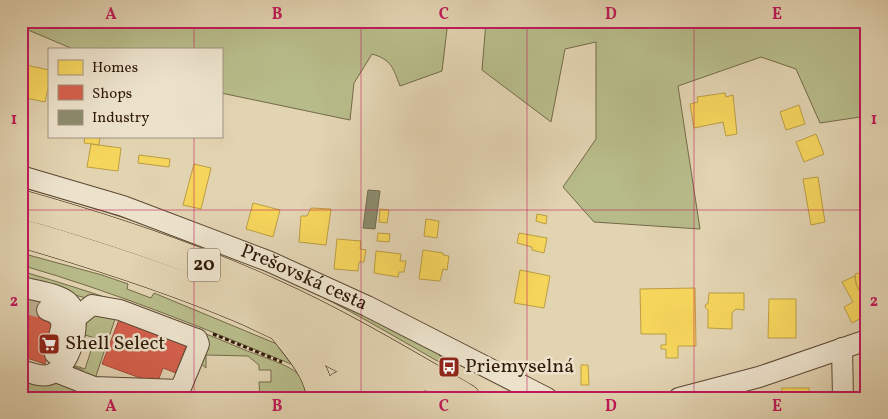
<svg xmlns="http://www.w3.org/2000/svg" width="888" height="419" viewBox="0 0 888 419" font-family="Vollkorn,serif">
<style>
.green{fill:#b7bb89;stroke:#746a49}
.homes{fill:#f6d55c;stroke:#bb9d43}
.shops{fill:#d6604d;stroke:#a44b39}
.industry{fill:#8c8c6e;stroke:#706a50}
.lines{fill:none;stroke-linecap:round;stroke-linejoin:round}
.minor-tunnel{stroke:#beae8f;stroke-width:20;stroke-dasharray:20 10;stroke-linecap:butt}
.minor-casing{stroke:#5c4833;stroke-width:22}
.highway-casing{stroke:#301a09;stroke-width:29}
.path{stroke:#301a09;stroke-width:3;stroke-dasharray:4 2.5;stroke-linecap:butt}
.minor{stroke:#ece2cc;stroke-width:20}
.highway{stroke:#e2d3b1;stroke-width:28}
.grid{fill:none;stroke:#c2185b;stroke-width:1;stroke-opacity:0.55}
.labels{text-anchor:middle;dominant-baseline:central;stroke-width:5;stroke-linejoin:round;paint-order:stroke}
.shield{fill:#ece2cc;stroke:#685644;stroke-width:1}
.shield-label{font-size:19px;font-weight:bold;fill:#301a09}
.street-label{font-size:20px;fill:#301a09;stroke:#ece2cc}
.poi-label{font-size:20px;fill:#301a09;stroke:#ece2cc;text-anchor:start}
.neatline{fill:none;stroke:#c2185b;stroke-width:2}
.grid-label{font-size:16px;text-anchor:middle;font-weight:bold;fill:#c2185b}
</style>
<rect width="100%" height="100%" fill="#e2d3b1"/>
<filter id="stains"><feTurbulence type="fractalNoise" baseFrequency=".004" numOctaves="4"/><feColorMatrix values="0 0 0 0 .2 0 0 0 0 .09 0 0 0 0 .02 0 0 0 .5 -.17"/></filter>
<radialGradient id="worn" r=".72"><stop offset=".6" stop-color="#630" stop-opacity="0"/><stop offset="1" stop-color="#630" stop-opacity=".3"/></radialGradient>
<g class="green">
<path d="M21,21H448L442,71L400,86C393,68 392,60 372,54L354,83L350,120L221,93V49H73L21,27Z"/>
<path d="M486,21H867V116L820,123L796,69L761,57L678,86L700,229L594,222L563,187L596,139V42L565,49L551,122L482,70Z"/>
<path d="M21,181L201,240L433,347L447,365L439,362C392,335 345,307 296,284C208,243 114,213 21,187Z"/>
<path d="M21,253L102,275L128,284L127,289L151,298L154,293L277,344L303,369C211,331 118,293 21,265Z"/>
<path d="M21,271C97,293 172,319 245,350C257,355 289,365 297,373C304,380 305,389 306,398H260L259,382H271V370H259V365L248,356L206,355V368L200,363L205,344L93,300L21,280Z"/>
<path d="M90,309L117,313L94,382L81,369L74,367L76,366L85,369L95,338L85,335L84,333Z"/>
<path d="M21,382L70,383L86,388V398H21Z"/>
<path d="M347,392H369L380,398H358Z"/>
</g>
<g class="homes">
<path d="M26,65L49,70V84L45,102L21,97V87Z"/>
<path d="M725,93L726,97L733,95L737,134L726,136L723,122L694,128L690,104L698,102L697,97Z"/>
<path d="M799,105L805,124L786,130L780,112Z"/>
<path d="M816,134L824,154L804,162L796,142Z"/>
<path d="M85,136H100L99,145L84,143Z"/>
<path d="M91,144L121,148L118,171L87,167Z"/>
<path d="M139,155L170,159L169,167L138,163Z"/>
<path d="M194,164L211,168L201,209L183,205Z"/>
<path d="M818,177L825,222L811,225L803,179Z"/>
<path d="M253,203L280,210L273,237L246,229Z"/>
<path d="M311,208L331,209L326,245L299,242L301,216H307Z"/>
<path d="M380,209L389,210L387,223L379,222Z"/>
<path d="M537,214L547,216L546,224L536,221Z"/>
<path d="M426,219L439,221L437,238L424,236Z"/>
<path d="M378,233L390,234L389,242L377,241Z"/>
<path d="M519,233L547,238L544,253L532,250V247L517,243Z"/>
<path d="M337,239L361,241L360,249L366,250L364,262H359L358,271L334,269Z"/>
<path d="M423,250L443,253V255L449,256L447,270L443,269L440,281L419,279Z"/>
<path d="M376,251L401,254L400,261H406L404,272H399L398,277L374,273Z"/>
<path d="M520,270L550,276L544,308L514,303Z"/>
<path d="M865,271L867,275V306L856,284L855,274Z"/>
<path d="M855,276L856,284L867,306V315L852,323L844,307L853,302L842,282Z"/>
<path d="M695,288L696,346H678V358H666V349H661V345H666V334H641L640,289Z"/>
<path d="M709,293H744V310L736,309L732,313V329L708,328V310L705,307L706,304H708Z"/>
<path d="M769,299H796V338H768Z"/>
<path d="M581,365H588L589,385H581Z"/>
<rect x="782" y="388" width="27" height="10"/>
</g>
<g class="shops">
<path d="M22,296L49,303L43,320L56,324L45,364L21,356Z"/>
<path d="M120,317L188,342L176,373L163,368L158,381L143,379L102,364Z"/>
</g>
<path class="industry" d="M368,190L380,191L375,229L363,228Z"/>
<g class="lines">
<path class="minor-tunnel" d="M21,302L47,310"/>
<g class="minor-casing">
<g id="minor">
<path id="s1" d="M21,176L123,206L268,261L367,306L547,398"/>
<path d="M21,287C33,290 61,294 69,303C85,318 70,371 48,375C40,377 29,372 21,370"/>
<path d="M47,310L57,314L62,323L61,328L55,354"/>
<path d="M842,348L843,398"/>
<path d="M56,372L94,387L180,390L199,344L197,339L194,338L120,310L92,305L76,318"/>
<path d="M679,398L759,377L867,340"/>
</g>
</g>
<g class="highway-casing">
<g id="highway">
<path d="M21,204C106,228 192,256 272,293C339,323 402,361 466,398"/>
<path d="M21,233C96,255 172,279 244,310C302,336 358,366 413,398"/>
<path d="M284,331C300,352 318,371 321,398"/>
<path d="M330,398C339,379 358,380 378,377"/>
</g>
</g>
<path class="path" d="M213,334L282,362"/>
<use href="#minor" class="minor"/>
<use href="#highway" class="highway"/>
</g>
<path class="grid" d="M194,21V49M361,21V398M527,21V398M694,21V398M194,136V398M21,210H867"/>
<defs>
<g id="supermarket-square" transform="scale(1.125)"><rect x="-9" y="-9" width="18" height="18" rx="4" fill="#8f2418" stroke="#ece2cc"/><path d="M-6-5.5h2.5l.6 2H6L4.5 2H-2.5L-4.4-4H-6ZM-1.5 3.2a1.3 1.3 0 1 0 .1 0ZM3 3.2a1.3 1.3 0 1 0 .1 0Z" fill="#fff"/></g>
<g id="bus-square" transform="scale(1.125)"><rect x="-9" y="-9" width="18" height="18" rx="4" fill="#8f2418" stroke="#ece2cc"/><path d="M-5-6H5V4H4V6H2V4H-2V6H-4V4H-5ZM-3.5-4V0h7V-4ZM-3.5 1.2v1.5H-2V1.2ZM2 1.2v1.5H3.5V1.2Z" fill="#fff"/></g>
</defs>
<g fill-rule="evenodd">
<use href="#supermarket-square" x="49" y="344"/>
<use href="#bus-square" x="449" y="367"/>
</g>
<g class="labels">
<rect class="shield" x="188" y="248.5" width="32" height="33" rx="4"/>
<g class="shield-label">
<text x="204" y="265">20</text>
</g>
<g class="street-label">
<text stroke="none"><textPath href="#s1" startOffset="301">Prešovská cesta</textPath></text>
</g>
<g class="poi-label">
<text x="65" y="344">Shell Select</text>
<text x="465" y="367">Priemyselná</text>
</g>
</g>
<rect width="888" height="419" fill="none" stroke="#e2d3b1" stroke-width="55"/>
<rect x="48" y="48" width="175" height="90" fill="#ece2cc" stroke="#a1927e"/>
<rect x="58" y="60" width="25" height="15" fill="#f6d55c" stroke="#a1927e"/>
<text x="92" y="72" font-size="15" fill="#301a09">Homes</text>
<rect x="58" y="85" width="25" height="15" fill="#d6604d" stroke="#a1927e"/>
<text x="92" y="98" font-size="15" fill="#301a09">Shops</text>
<rect x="58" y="110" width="25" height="15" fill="#8c8c6e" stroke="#a1927e"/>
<text x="92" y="122" font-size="15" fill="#301a09">Industry</text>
<rect x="28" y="28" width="832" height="364" class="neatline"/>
<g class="grid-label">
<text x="111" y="19">A</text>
<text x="277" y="19">B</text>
<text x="444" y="19">C</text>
<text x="611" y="19">D</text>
<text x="777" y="19">E</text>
<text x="14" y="124">1</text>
<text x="874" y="124">1</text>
<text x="14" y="306">2</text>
<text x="874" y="306">2</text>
<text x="111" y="411">A</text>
<text x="277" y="411">B</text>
<text x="444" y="411">C</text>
<text x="611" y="411">D</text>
<text x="777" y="411">E</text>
</g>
<rect width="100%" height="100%" filter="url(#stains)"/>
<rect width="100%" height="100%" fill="url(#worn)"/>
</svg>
